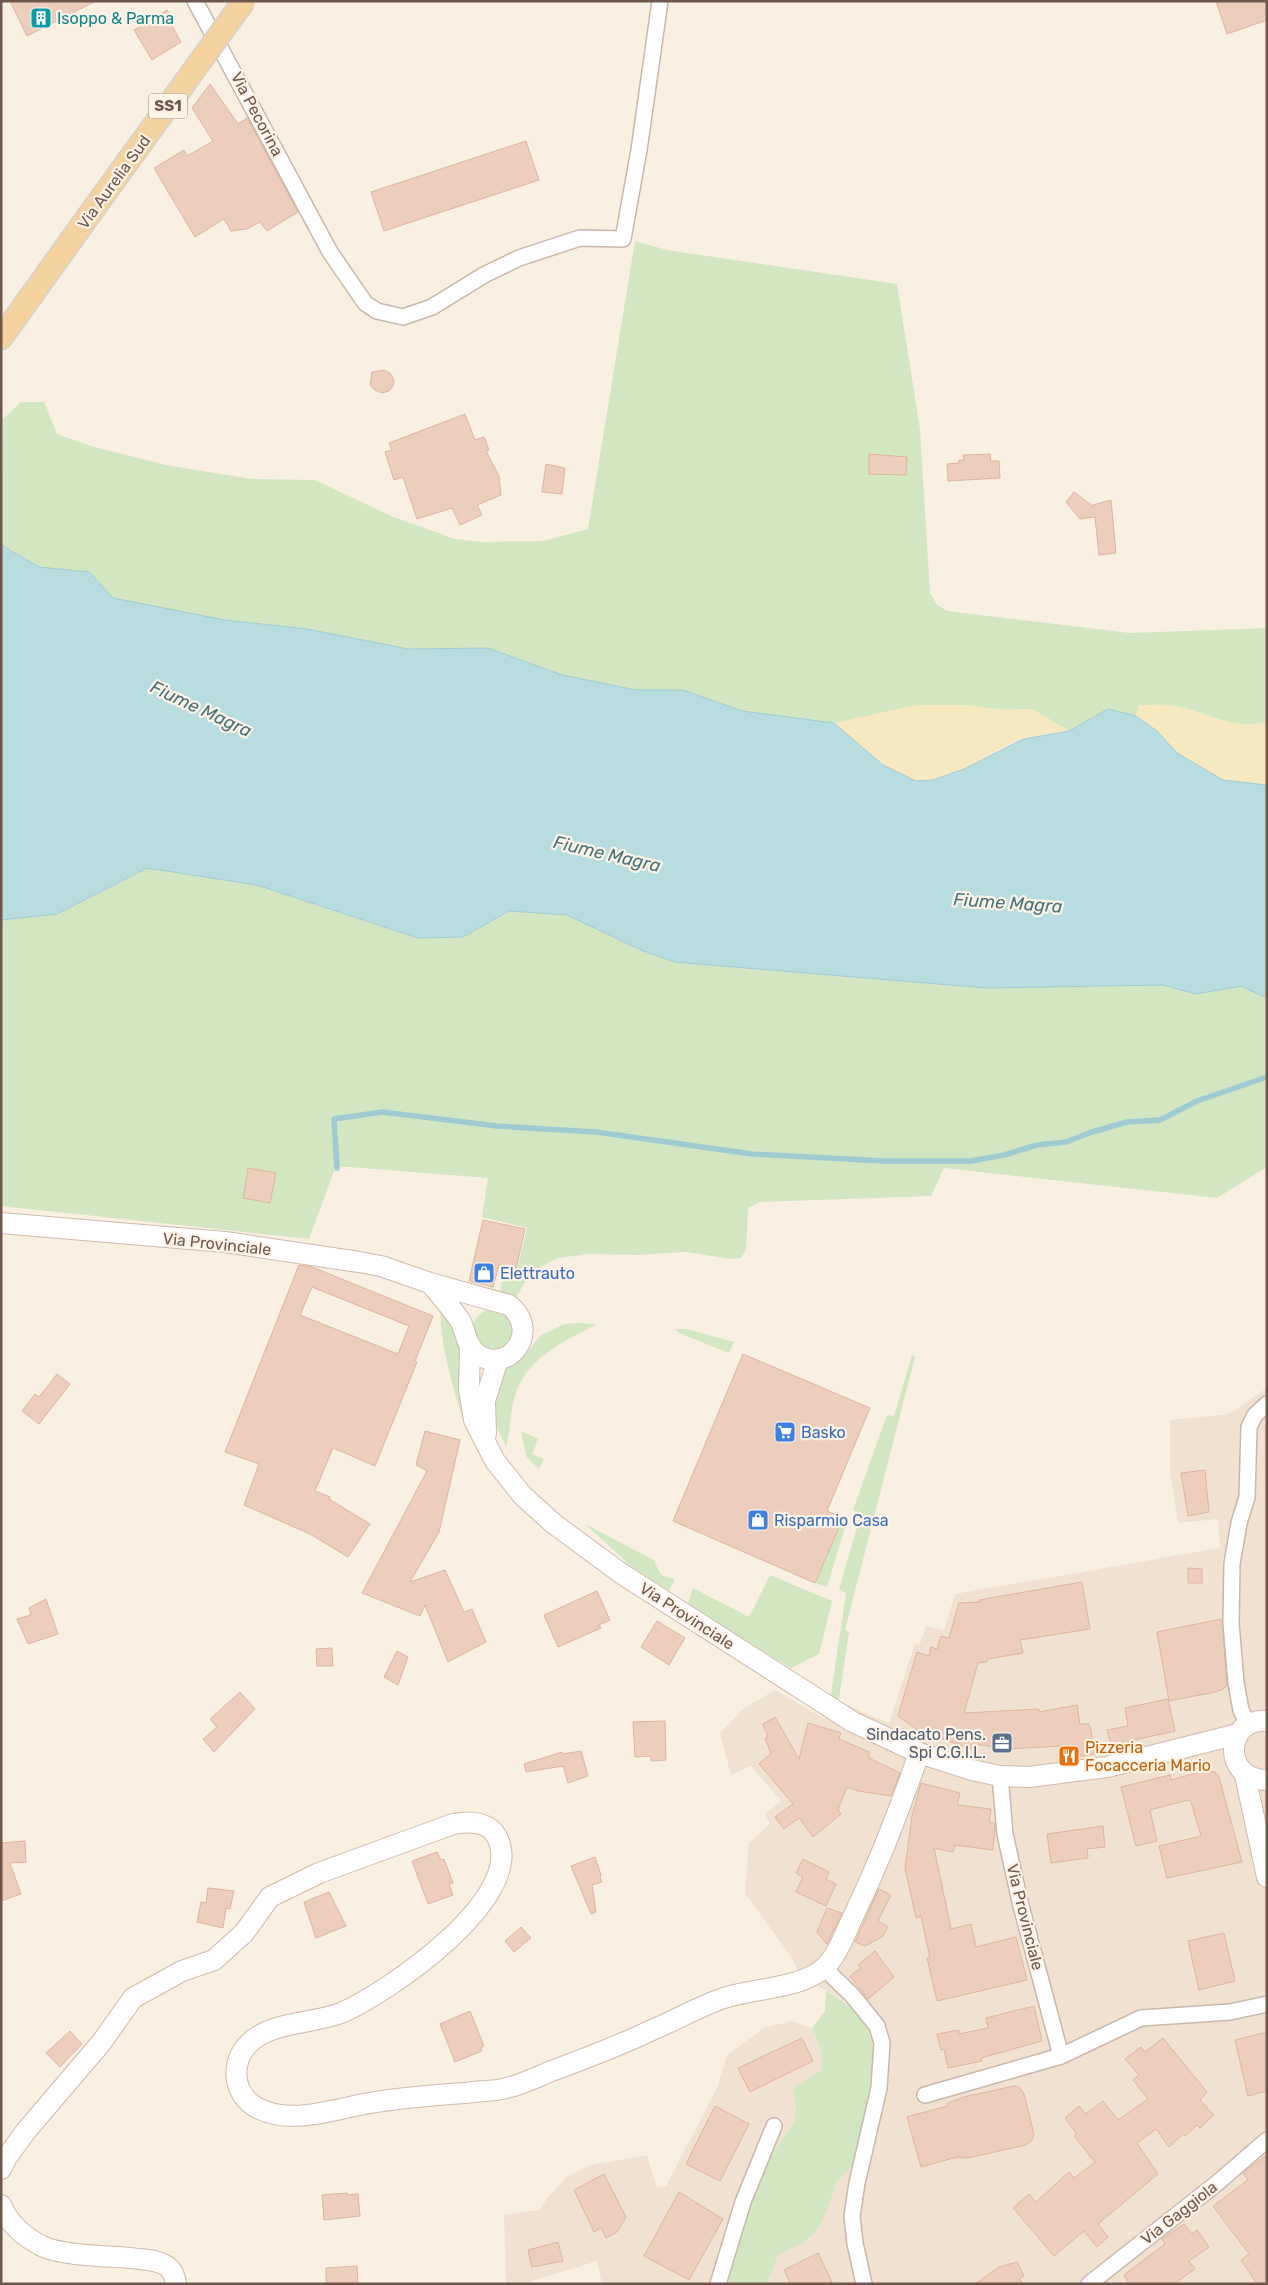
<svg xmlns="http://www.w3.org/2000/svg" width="1268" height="2285" viewBox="0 0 1268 2285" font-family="Rubik,sans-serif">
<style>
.residential{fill:#f1e1d1}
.green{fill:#d2e6c2}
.sand{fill:#f7e9bf}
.water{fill:#b8dde1;stroke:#9fccd2}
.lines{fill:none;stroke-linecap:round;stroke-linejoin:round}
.stream{stroke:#9fccd2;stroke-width:5.5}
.building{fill:#edcebc;stroke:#deb49d;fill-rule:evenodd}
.street-casing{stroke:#c9b7aa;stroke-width:18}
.secondary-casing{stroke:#cfb9aa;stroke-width:22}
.primary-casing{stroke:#d7d0cd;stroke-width:25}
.street{stroke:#fff;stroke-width:15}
.secondary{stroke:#fff;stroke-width:20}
.primary{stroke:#f4d29f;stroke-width:22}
.primary-bridge-casing{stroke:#d7d0cd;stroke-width:25;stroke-linecap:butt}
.primary-bridge{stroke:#f4d29f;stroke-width:22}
.labels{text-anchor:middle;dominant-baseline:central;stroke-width:4.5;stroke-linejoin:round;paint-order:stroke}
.shield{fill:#fdf4e7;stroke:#9a867a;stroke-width:1}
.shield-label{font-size:15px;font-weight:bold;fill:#6f574b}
.culture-label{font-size:16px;fill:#0d838f;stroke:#fdf4e7;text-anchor:start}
.street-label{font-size:16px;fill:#6f574b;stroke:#fdf4e7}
.shop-label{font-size:16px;fill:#366cbe;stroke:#fdf4e7;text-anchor:start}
.service-label{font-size:16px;fill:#4e5e75;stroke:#fdf4e7;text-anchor:end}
.food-label{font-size:16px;fill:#c56008;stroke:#fdf4e7;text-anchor:start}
.water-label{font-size:18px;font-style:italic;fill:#43737b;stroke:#fdf4e7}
</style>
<rect width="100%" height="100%" fill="#faf0e2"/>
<g class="residential">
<path d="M1267,1388V2284H767L778,2255L809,2239L819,2224L839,2179L851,2167V2008L843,2000L818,1986L802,1987L798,1970L789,1954L745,1893L749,1843L770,1824L765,1814L781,1801L751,1766L731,1775L720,1733L743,1709L775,1690L825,1719L847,1705L889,1723L915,1643L920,1644L926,1626L944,1630L955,1594L1220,1548L1218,1519L1178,1523L1170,1472V1420L1229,1414Z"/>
<path d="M791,2021L812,2028L821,2051L823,2063L821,2072L793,2088L796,2109L794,2123L773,2152L740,2236L727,2284H602L597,2261L523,2284H506L504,2215L539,2210L549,2196L567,2177L587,2166L647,2155L657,2187L666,2186L717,2088L727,2055L764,2028Z"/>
</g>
<g class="green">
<path d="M635,241L667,250L897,284L920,429L930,593L937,605L947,611L1130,633L1267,628V722C1234,731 1207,712 1175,706C1164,704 1151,705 1140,705L1136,716L1108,709L1069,731L1032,709L1005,710L965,705L834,723L742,711L683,690H636L562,675L488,648L408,649L307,629L225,620L113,598L89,572L39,567L1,545L3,419L21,402H44L57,434L94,447L166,465L252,479L315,480L391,516L455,539L483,542L543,541L588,529Z"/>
<path d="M147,868L257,885L418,938L463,937L509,911L568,915L641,950L1163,985L1196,994L1241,986L1262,996H1267V1167L1217,1198L944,1168L931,1196L760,1202L748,1208L746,1249L741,1258L732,1259L686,1252L635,1255L589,1254L558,1258L532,1271L516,1297L499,1296L505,1268L517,1270L527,1228L482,1217L488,1178L336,1166L309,1239L1,1206V920L57,914Z"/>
<path d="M441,1306C468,1341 460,1388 467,1429C456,1403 437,1333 441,1306Z"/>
<path d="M493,1308L500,1309L516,1328L504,1351H485L472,1330C474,1317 481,1311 493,1308Z"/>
<path d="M578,1323L597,1324C560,1344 522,1359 513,1404C510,1417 510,1435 506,1446L495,1424L492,1397L501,1370L524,1356L541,1335L564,1324Z"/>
<path d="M675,1329H687L734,1342L729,1353L679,1333Z"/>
<path d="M912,1355L915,1357L845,1630L849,1632L838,1705L830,1700L846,1593L839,1590L861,1513L853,1510L887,1415L894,1416Z"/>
<path d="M521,1431L538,1439L532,1454L544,1459L539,1469L526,1456Z"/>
<path d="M842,1519L847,1521L827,1587L815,1583Z"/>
<path d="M585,1524L654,1560L661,1575L675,1579L669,1591L633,1568Z"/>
<path d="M770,1575L832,1601L819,1654L791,1668L738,1637L688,1603L693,1588L749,1617Z"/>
<path d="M826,1991C883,2021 878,2059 865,2114C861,2130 858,2149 852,2165C849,2172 841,2175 837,2182C830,2199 824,2227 808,2239C800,2246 787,2250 778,2255L767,2284H727L751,2201L773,2152L794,2123L796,2109L793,2088L821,2071C825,2055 818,2043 812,2028L825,2011Z"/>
</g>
<g class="sand">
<path d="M916,705H965L1005,710L1032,709L1069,731C1054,733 1038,734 1024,738C997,746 943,789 914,780C883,770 859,744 834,723Z"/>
<path d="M1139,705C1151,705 1164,704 1175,706C1207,712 1234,731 1267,722V785L1223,780L1177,753L1157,731L1136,716Z"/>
</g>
<path class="water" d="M1,545L39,567L89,572L113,598L225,620L307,629L408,649L488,648L562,675L636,690H683L742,711L834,723L883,765L916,781L933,780L964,769L1023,739L1069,731L1108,709L1136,716L1157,731L1177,753L1223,780L1267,785V996H1262L1241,986L1196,994L1163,985L986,988L674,962L641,950L567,915L509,911L463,937L418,938L257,885L147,868L57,914L1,920Z"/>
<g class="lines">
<path class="stream" d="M337,1168L334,1119L382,1112L497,1126L596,1132L752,1154L884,1161H971L1004,1155L1037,1145L1066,1142L1092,1132L1127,1122L1160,1120L1197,1101L1267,1077"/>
</g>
<g class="building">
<path d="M10,1H96L27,36Z"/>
<path d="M1216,1H1267V20L1227,34Z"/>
<path d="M167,10L175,24L172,26L181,42L152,60L134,30Z"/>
<path d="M210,84L238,124L247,118L298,212L267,231L260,222L247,229L231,231L224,219L195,237L154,168L184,150L187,156L213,141L192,108Z"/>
<path d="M526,141L539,180L384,231L371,192Z"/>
<path d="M384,370L390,373L394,380L393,386L389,391L382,393L375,390L370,385L372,372Z"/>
<path d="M465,414L475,440L484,437L489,450L486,451L499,476L501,495L477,505L482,515L460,525L452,508L417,519L403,477L394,480L385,452L392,450L389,443Z"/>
<path d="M869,454L907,457L906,475L869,474Z"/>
<path d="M990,454L991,461H999L1000,478L948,481L947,464L959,463V460H964L963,455Z"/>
<path d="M546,464L565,468L562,494L542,492Z"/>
<path d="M1074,492L1094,507L1093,505L1111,500L1116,553L1099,555L1095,517L1080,519L1066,502Z"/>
<path d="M248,1168L276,1173L270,1203L243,1198Z"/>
<path d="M483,1220L525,1229L516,1269L499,1265L493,1287L469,1281Z"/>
<path d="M299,1265L312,1267L433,1316L415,1361L417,1362L375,1466L333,1448L315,1491L330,1497L329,1499L370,1524L348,1557L310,1534L244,1505L259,1464L225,1452ZM312,1287L409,1326L398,1354L300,1315Z"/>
<path d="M743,1354L870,1408L827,1511L843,1518L815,1583L673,1521Z"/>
<path d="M57,1374L70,1384L39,1424L22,1411L35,1394L39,1397Z"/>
<path d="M425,1431L460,1440L439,1532L410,1582L445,1570L464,1612L472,1609L486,1642L448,1662L425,1605L420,1616L362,1593L427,1471L416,1465Z"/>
<path d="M1205,1470L1209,1512L1188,1516L1181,1473Z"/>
<path d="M1188,1568L1202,1569V1583H1188Z"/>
<path d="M1082,1582L1090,1629L1020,1640L1023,1653L987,1659V1662L978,1663L964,1713L1039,1709V1712L1077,1705L1080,1724H1089L1091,1730L1094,1754L1063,1759L1061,1746L1008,1749L974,1744L972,1749L919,1731L898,1716L917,1652L929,1656L931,1647L937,1649L941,1636L949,1638L959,1603L980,1602L979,1600Z"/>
<path d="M597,1591L610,1620L599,1625L601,1628L558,1647L544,1615Z"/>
<path d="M46,1599L58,1634L28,1644L17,1619L31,1615L29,1608Z"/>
<path d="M1222,1619L1227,1685L1222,1690L1210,1693L1169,1701L1157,1632Z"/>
<path d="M657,1621L685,1638L669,1665L641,1647Z"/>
<path d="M332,1648L333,1666H317L316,1649Z"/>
<path d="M397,1651L408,1657L398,1685L384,1677Z"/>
<path d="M240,1692L255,1709L214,1752L203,1739L217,1727L210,1719Z"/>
<path d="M1168,1699L1175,1731L1111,1745L1107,1730L1128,1726L1125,1708Z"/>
<path d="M775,1717L799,1759L808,1723L841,1733L839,1739L869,1752V1758L900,1773L891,1796L858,1791L847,1787L838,1809L841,1814L813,1837L799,1818L784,1829L775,1817L793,1804L759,1764L771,1753L765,1738L768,1737L763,1724Z"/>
<path d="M665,1721L666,1760L651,1761V1756L635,1757L633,1722Z"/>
<path d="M581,1751L588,1776L568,1783L563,1766L526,1772L524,1764L562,1752L563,1754Z"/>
<path d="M1207,1770L1215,1772L1219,1777L1242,1862L1167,1878L1159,1846L1201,1836L1191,1802L1188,1800L1150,1810L1157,1841L1136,1846L1121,1787L1170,1775L1171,1780Z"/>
<path d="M921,1783L960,1793L957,1805L991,1809L989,1822L995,1823V1828L993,1850L955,1845L953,1852L934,1848L951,1929L971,1924L976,1947L1016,1937L1027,1980L937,2001L927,1958H930L921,1916L916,1918L905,1868L912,1816Z"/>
<path d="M1103,1826L1105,1847L1087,1849L1088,1858L1051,1863L1047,1834Z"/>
<path d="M25,1841L26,1862L10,1863L21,1894L1,1901V1843Z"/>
<path d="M437,1852L441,1860L444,1859L453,1883L449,1884L453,1895L428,1904L412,1861Z"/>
<path d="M595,1857L601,1875L600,1877L602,1882L592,1885L596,1912L591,1914L571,1866Z"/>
<path d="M803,1859L829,1872L826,1879L836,1884L826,1906L796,1892L803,1877L796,1873Z"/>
<path d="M208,1888L234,1891L230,1909L226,1908L223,1928L197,1922L201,1902L206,1903Z"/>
<path d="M879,1889L891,1895L878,1921L888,1927L883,1936L865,1946L855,1942Z"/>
<path d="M329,1892L346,1926L316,1938L304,1902Z"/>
<path d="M827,1908L842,1913L827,1944L817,1932Z"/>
<path d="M521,1927L531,1938L514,1952L505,1941Z"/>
<path d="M1224,1933L1235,1981L1199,1990L1188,1941Z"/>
<path d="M875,1951L894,1977L868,1999L850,1976L861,1968L858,1965Z"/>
<path d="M1034,2006L1042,2041L981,2058L982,2061L948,2068L944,2049L941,2050L937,2034L959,2030V2034L988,2028L986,2018Z"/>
<path d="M470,2011L484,2046L481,2048L482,2051L455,2062L440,2024Z"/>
<path d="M70,2031L82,2044L60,2067L46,2053Z"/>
<path d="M1267,2032V2091L1248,2096L1235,2040Z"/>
<path d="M802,2038L813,2061L750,2092L738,2068Z"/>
<path d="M1163,2038L1207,2092L1200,2100L1214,2115L1200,2128L1197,2125L1185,2136L1183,2134L1169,2147L1156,2129L1137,2143L1158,2174L1098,2224L1108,2237L1097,2247L1084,2231L1054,2256L1013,2208L1029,2194L1036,2202L1069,2172L1074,2178L1095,2162L1074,2136L1077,2134L1065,2118L1079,2106L1086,2114L1103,2101L1118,2120L1148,2099L1133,2080L1139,2075L1125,2059L1141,2047L1145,2052Z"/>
<path d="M1014,2086L1019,2087L1024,2094L1034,2134L1032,2140L1026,2145L968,2158L957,2157L921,2167L907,2117L947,2106L948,2103L964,2097Z"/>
<path d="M715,2106L749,2124L720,2181L686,2164Z"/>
<path d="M1267,2155V2284H1257L1241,2260L1249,2254L1213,2206L1248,2180L1243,2173Z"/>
<path d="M604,2174L626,2217L617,2232L606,2238L601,2228L594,2232L574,2190Z"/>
<path d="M679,2192L723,2219L689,2280L644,2256Z"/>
<path d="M347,2193V2195L358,2194L360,2216L324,2220L322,2195Z"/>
<path d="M1184,2224L1192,2234L1197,2230L1209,2247L1189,2261L1195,2269L1174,2284H1130L1124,2275L1165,2244L1162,2239Z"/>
<path d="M558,2242L563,2261L532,2267L528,2250Z"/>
<path d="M818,2253L833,2284H791L784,2270Z"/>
<path d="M1017,2262L1024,2276L1020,2278L1022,2284H975L999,2267Z"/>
<path d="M357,2266L358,2284H326V2268Z"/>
</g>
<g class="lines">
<g class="street-casing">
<g id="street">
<path d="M195,1L330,252L365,303L377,311L403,317L432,307L484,275L519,258L580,238L623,239L639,150L660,1"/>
<path d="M1248,1725L1241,1710L1236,1683L1231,1623L1232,1564L1239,1523L1247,1497L1249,1427L1255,1415L1267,1404"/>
<path d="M1000,1776L1005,1834L1020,1902L1061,2056"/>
<path d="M824,1968L852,1995L877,2026L882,2043L879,2088L857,2183L852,2216L855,2243L864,2284"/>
<path d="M925,2095L1061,2056L1141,2018L1230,2012L1267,2004"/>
<path d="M718,2284L743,2202L774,2126"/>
<path d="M1089,2284L1216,2184L1267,2140"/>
</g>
</g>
<g class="secondary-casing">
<g id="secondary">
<path d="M1,1223L225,1242L359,1262L381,1266L430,1283L509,1305C543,1332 506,1377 476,1353C466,1345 466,1333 461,1322C452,1308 441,1296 430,1283"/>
<path d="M470,1347L469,1389L474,1420L495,1461L523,1496L554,1524L622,1574L853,1722L919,1753L972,1770L1000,1776L1029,1777L1107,1767L1238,1734"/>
<path d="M486,1434L485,1401L498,1359"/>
<path d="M1267,1721C1225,1717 1221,1780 1267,1780"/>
<path d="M1245,1775L1267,1877"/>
<path d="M1,2169L7,2157L26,2131L101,2043L133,1998L182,1971L214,1960L244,1933L270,1897L319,1873L453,1824C471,1821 490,1821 498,1839C525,1899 387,1993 341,2013C315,2023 276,2022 254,2039C231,2056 230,2090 254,2106C290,2128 338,2107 376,2102C408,2097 441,2095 474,2092C484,2091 496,2091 506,2088C521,2085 535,2078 549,2072C584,2059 619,2046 652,2030C676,2020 700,2006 724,1998C754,1988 800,1989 824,1968C838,1955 845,1933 853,1917C879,1863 900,1809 919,1753"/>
<path d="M1,2205C9,2224 25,2238 44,2247C66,2256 107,2256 131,2258C143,2260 155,2259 165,2265C172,2269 175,2276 176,2284"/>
</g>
</g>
<g class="primary-casing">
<path id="primary" d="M1,338L92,211"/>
</g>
<use href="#street" class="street"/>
<use href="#secondary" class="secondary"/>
<use href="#primary" class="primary"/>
<g class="primary-bridge-casing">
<path id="primary-bridge" d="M92,211L244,1"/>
</g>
<use href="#primary-bridge" class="primary-bridge"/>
</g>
<defs>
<g id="building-square" transform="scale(1.125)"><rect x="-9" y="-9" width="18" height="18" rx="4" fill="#0f9aa8" stroke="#fdf4e7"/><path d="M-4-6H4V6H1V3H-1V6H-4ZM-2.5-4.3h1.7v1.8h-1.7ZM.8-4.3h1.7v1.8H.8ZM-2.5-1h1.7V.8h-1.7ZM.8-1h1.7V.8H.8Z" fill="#fff"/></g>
<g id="shop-square" transform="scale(1.125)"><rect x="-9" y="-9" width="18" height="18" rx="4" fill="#3f7fe0" stroke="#fdf4e7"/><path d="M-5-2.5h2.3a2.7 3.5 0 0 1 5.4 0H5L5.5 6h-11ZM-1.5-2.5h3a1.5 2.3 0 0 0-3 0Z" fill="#fff"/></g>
<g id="supermarket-square" transform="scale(1.125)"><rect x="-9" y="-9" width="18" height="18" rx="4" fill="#3f7fe0" stroke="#fdf4e7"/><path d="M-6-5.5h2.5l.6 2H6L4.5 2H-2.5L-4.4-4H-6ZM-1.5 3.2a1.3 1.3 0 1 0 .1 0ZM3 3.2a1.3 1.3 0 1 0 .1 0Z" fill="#fff"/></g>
<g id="office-square" transform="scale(1.125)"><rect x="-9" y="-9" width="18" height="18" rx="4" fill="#5c6f8a" stroke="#fdf4e7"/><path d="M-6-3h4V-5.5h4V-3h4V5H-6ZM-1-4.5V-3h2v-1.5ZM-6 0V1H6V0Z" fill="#fff"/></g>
<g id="restaurant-square" transform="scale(1.125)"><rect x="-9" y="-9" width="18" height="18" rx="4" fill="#e8710a" stroke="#fdf4e7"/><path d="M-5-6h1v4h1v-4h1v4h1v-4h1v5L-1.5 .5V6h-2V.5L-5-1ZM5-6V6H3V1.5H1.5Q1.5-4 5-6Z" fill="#fff"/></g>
</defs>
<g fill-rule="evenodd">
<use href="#building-square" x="41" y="18"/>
<use href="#shop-square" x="484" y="1273"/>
<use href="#supermarket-square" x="785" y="1432"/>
<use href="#shop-square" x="758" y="1520"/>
<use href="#office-square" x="1002" y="1743"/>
<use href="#restaurant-square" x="1069" y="1756"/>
</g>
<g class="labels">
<rect class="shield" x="149" y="93.5" width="38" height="25" rx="4"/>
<g class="shield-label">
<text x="168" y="106">SS1</text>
</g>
<g class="culture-label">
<text x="57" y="18">Isoppo &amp; Parma</text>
</g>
<g class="street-label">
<text transform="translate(257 114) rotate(62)">Via Pecorina</text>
<text transform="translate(114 182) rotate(-54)">Via Aurelia Sud</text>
<text transform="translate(217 1244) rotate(6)">Via Provinciale</text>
<text transform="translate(687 1616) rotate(33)">Via Provinciale</text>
<text transform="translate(1025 1917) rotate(76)">Via Provinciale</text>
<text transform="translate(1179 2213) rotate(-38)">Via Gaggiola</text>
</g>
<g class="shop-label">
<text x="500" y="1273">Elettrauto</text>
<text x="801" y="1432">Basko</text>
<text x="774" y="1520">Risparmio Casa</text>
</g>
<g class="service-label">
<text x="986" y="1734">Sindacato Pens.<tspan x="986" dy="18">Spi C.G.I.L.</tspan></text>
</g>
<g class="food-label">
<text x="1085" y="1747">Pizzeria<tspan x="1085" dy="18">Focacceria Mario</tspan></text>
</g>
<g class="water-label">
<text transform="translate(201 709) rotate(25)">Fiume Magra</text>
<text transform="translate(607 854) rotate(13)">Fiume Magra</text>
<text transform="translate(1008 903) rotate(4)">Fiume Magra</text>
</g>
</g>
<rect width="1268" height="2285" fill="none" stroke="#6f574b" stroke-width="5"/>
</svg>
